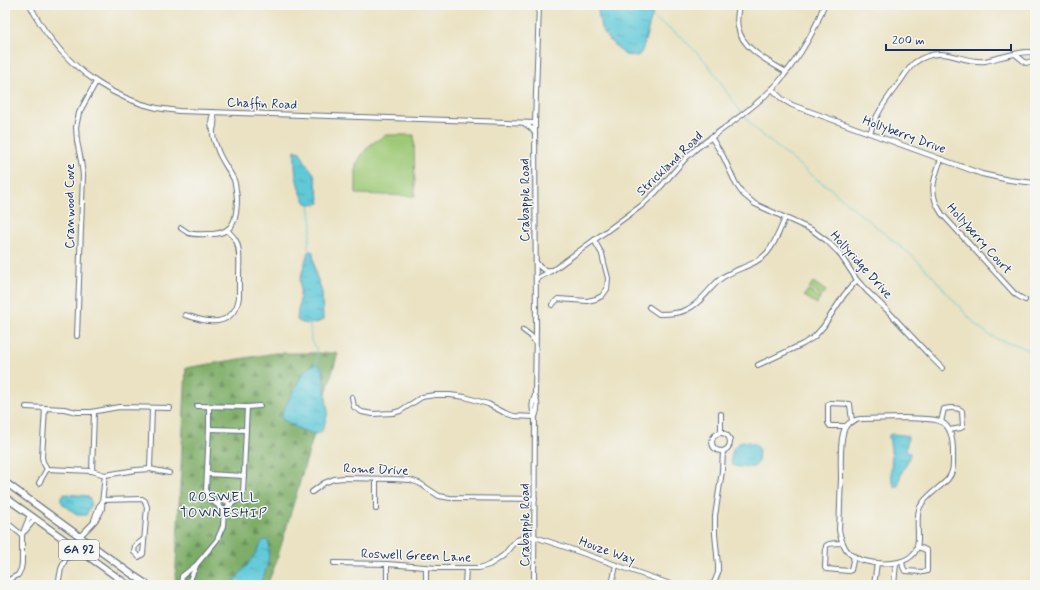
<svg xmlns="http://www.w3.org/2000/svg" width="1040" height="590" viewBox="0 0 1040 590" font-family="Mynerve,sans-serif">
<style>
.forest{fill:url(#forest-firs);stroke:#4c6e62}
.green{fill:#9ec976;stroke:#5c7c6a}
.water{fill:url(#water-ripples);stroke:#3c7c9b}
.lines{fill:none;stroke-linecap:round;stroke-linejoin:round}
.stream{stroke:#5ec9d8;stroke-width:1}
.minor-casing{stroke:#636e81;stroke-width:6}
.major-casing{stroke:#636e81;stroke-width:8}
.minor{stroke:#fff;stroke-width:4}
.major{stroke:#fff;stroke-width:5.5}
.labels{text-anchor:middle;dominant-baseline:central;stroke-width:3;stroke-linejoin:round;paint-order:stroke}
.shield{fill:#f6f6f2;stroke:#5d6b8a;stroke-width:1}
.shield-label{font-size:12px;font-weight:bold;fill:#1b2f5e}
.street-label{font-size:13px;fill:#1b2f5e;stroke:#f6f6f2}
.neighbourhood-label{font-size:14px;letter-spacing:1px;fill:#1b2f5e;stroke:#f6f6f2}
</style>
<defs>
<pattern id="forest-firs" width="22" height="20" patternUnits="userSpaceOnUse"><rect width="22" height="20" fill="#7ead67"/><path d="M5 1l3.5 6h-7zM16 11l3.5 6h-7z" fill="#668d58"/></pattern>
<pattern id="water-ripples" width="26" height="14" patternUnits="userSpaceOnUse"><rect width="26" height="14" fill="#5ec9d8"/><path d="M2 4q2-2 4 0t4 0M15 11q2-2 4 0t4 0" fill="none" stroke="#4da4b2"/></pattern>
</defs>
<rect width="100%" height="100%" fill="#f6f6f2"/>
<filter id="ink" filterUnits="userSpaceOnUse"><feTurbulence type="fractalNoise" baseFrequency=".025" numOctaves="2"/><feDisplacementMap in="SourceGraphic" scale="8" xChannelSelector="R" yChannelSelector="G"/><feConvolveMatrix kernelMatrix="1 2 1 2 8 2 1 2 1" color-interpolation-filters="sRGB"/></filter>
<filter id="wash" filterUnits="userSpaceOnUse"><feTurbulence type="fractalNoise" baseFrequency=".012" numOctaves="4" result="noise"/><feDisplacementMap in="SourceGraphic" scale="16" xChannelSelector="R" yChannelSelector="G"/><feGaussianBlur stdDeviation="0.9" result="paint"/><feColorMatrix in="noise" values="0 0 0 0 0 0 0 0 0 0 0 0 0 0 0 0 0 1.4 0 .05"/><feComposite in="paint" operator="in"/></filter>
<g filter="url(#wash)">
<rect width="100%" height="100%" fill="#eae2c2"/>
<path class="forest" d="M275,353H338L276,563L267,585H175L186,368Z"/>
<g class="green">
<path d="M386,135H414L415,196L356,194V165L363,153L371,144Z"/>
<path d="M813,282L826,291L822,296L809,288Z"/>
<path d="M808,290L820,298L817,304L804,296Z"/>
</g>
<g class="water">
<path d="M597,5H655L647,33L644,45L642,51L638,56L625,55L609,40L601,28Z"/>
<path d="M295,150L300,152L306,163L314,174L320,203C315,205 311,204 306,203C296,187 294,168 295,150Z"/>
<path d="M311,251L313,252L315,272L322,292L323,320C316,324 304,326 297,320L298,311L300,299V280L308,252Z"/>
<path d="M315,364L319,365L323,369V376L328,412L324,426L321,432L316,434L310,433L299,429L282,419V413L303,373L308,368Z"/>
<path d="M892,434L904,435L908,437L906,449L910,453C909,461 904,467 901,474C899,479 900,483 897,487H895C888,476 893,463 891,451C891,446 889,441 889,435Z"/>
<path d="M743,441C750,442 756,443 759,449L758,463L754,467H738L732,465C729,457 733,443 743,441Z"/>
<path d="M66,494L87,496C94,501 90,509 86,515H78L63,504L61,501V496Z"/>
<path d="M265,540H268C271,555 267,572 259,585H231L252,559L262,542Z"/>
</g>
<g class="lines">
<g class="stream">
<path d="M651,17L664,25L681,37L706,62L720,81L725,90L742,113"/>
<path d="M744,115L753,127L767,139L819,181L829,187L842,199L911,255L931,274L945,291L977,326L988,334L999,340L1015,344L1035,353"/>
<path d="M309,251L308,245L312,225L309,204"/>
<path d="M310,324L311,341L316,348L317,364"/>
</g>
</g>
</g>
<g filter="url(#ink)">
<g class="lines">
<g class="minor-casing">
<g id="minor">
<path d="M30,5C36,17 43,29 51,39C77,73 115,99 157,108C164,109 171,110 179,111L535,123"/>
<path d="M739,5C738,12 736,19 738,27C742,49 768,61 786,72"/>
<path d="M772,89L782,99L792,105L982,174L1009,180L1035,183"/>
<path d="M213,114C211,119 210,125 213,130"/>
<path d="M524,123L531,128L535,133"/>
<path d="M870,133C872,128 874,121 877,116C883,104 891,93 899,83C904,76 908,69 914,63C921,58 931,54 940,54C955,54 968,63 985,61C996,59 1025,49 1033,53L1034,59L1032,61L1026,63L1015,54"/>
<path d="M711,137L723,156L736,184L743,194L755,204L812,230L827,241L839,253L857,280L867,291L888,311L929,355L942,368"/>
<path d="M941,159C933,181 928,193 942,214L1014,293L1018,296L1025,300"/>
<path d="M181,228C183,229 186,232 189,233C193,235 208,234 213,234C235,233 237,216 237,198C236,192 236,186 234,180C229,169 220,159 217,148C215,143 212,136 213,130C215,124 215,119 213,112"/>
<path d="M536,262C540,268 543,271 551,270"/>
<path d="M536,279L553,270L641,206L656,192L687,157L697,148C722,129 749,112 771,90C778,84 783,76 789,69C804,49 816,29 824,5"/>
<path d="M552,305L558,299L587,301L596,299L602,296L607,289L608,278L604,263L602,254L594,240"/>
<path d="M649,307L659,314C668,314 678,314 686,310C702,303 710,286 723,277C737,268 755,266 767,253C775,244 780,230 785,218"/>
<path d="M185,315C193,317 201,321 209,321C225,323 237,314 239,297C239,290 239,283 239,276C239,265 241,248 235,239C233,236 230,233 227,230"/>
<path d="M523,330L531,336L535,342"/>
<path d="M77,336L83,175L81,161L77,141L76,127L79,113L96,82"/>
<path d="M758,365L803,344L814,337L823,327L844,295L857,280"/>
<path d="M352,397L354,407L362,412L373,414L393,413L400,411L422,397L435,395H450L465,397L488,404L505,413L514,416L535,417"/>
<path d="M197,406L247,407L260,406"/>
<path d="M26,407L64,409L77,412H91L119,407L170,408"/>
<path d="M209,407V429L206,491L207,497L224,510"/>
<path d="M45,408L42,457L43,462L47,469L92,471L105,475L136,470L150,469L169,473"/>
<path d="M721,414V432"/>
<path d="M535,417C531,409 532,403 535,395L536,328L535,123L539,5"/>
<path d="M904,418C937,420 954,414 953,456C953,463 954,472 948,479C941,487 925,496 920,507C914,519 922,541 915,552C904,568 864,566 850,554C843,547 841,539 839,530C840,513 840,496 841,479C841,466 839,436 846,426C849,422 855,420 860,419Z"/>
<path d="M941,422L944,409C949,408 958,407 962,411L963,426L961,428L950,430"/>
<path d="M846,426H830L828,423V405L830,403L850,404L852,422"/>
<path d="M209,429L246,430"/>
<circle cx="721" cy="442" r="9"/>
<path d="M150,469L152,408"/>
<path d="M92,471L94,412"/>
<path d="M207,474L244,476"/>
<path d="M39,483L47,469"/>
<path d="M312,492L324,483L334,479L344,478L393,479L410,480L419,483L439,496L450,498L535,499"/>
<path d="M103,500L142,499L145,501L147,507L143,554L139,557L134,552L135,546L144,539"/>
<path d="M219,507L218,503C222,500 227,499 229,504L228,506"/>
<path d="M376,509V479"/>
<path d="M224,510L241,497L243,493L247,407"/>
<path d="M94,520L99,506L102,503"/>
<path d="M5,521L22,535"/>
<path d="M25,531L35,519"/>
<path d="M79,537C87,529 105,514 102,503L105,475"/>
<path d="M843,543C837,544 829,542 826,546L825,568L826,569L849,571L851,570L854,556"/>
<path d="M66,558C73,555 79,555 87,556"/>
<path d="M902,561L903,567L905,571L923,572L927,571V551L924,549L917,547"/>
<path d="M334,563L387,564L437,568H479L489,565L497,560L504,555L512,545L517,540L525,537H535L568,548L673,585"/>
<path d="M5,582L18,575L21,569L22,563V535L30,515"/>
<path d="M714,583L718,573V565L715,534V516L722,471L723,451"/>
<path d="M58,585L61,569L66,558V552L65,547L61,538"/>
<path d="M181,585L182,576L196,565"/>
<path d="M186,585L189,582L197,564L217,540L223,526L224,510"/>
<path d="M387,585V564"/>
<path d="M426,585V567"/>
<path d="M465,585L466,568"/>
<path d="M534,585L535,417C538,410 538,402 535,395"/>
<path d="M612,585L616,565"/>
<path d="M708,585L714,583L716,585"/>
<path d="M874,585L877,563"/>
<path d="M894,585L896,563"/>
</g>
</g>
<g class="major-casing">
<g id="major">
<path d="M5,482L130,573L148,585"/>
<path d="M5,497L128,585"/>
</g>
</g>
<use href="#minor" class="minor"/>
<use href="#major" class="major"/>
</g>
</g>
<g class="labels">
<rect class="shield" x="59" y="540" width="40" height="20" rx="3"/>
<g class="shield-label">
<text x="79" y="550">GA 92</text>
</g>
<g class="street-label">
<text transform="translate(262 104) rotate(2)">Chaffin Road</text>
<text transform="translate(904 135) rotate(20)">Hollyberry Drive</text>
<text transform="translate(670 164) rotate(-44)">Strickland Road</text>
<text transform="translate(525 200) rotate(-90)">Crabapple Road</text>
<text transform="translate(70 206) rotate(-90)">Cranwood Cove</text>
<text transform="translate(979 239) rotate(48)">Hollyberry Court</text>
<text transform="translate(861 265) rotate(48)">Hollyridge Drive</text>
<text transform="translate(376 470) rotate(2)">Rome Drive</text>
<text transform="translate(525 525) rotate(-90)">Crabapple Road</text>
<text transform="translate(607 551) rotate(20)">Houze Way</text>
<text transform="translate(416 556) rotate(2)">Roswell Green Lane</text>
</g>
<g class="neighbourhood-label">
<text x="224" y="497">ROSWELL<tspan x="224" dy="16">TOWNESHIP</tspan></text>
</g>
</g>
<rect width="1040" height="590" fill="none" stroke="#f6f6f2" stroke-width="20"/>
<path d="M886 44v6h125v-6" fill="none" stroke="#1b2f5e" stroke-width="2"/>
<text x="892" y="44" font-size="12" fill="#1b2f5e" stroke="#f6f6f2" stroke-width="3" paint-order="stroke">200 m</text>
</svg>
